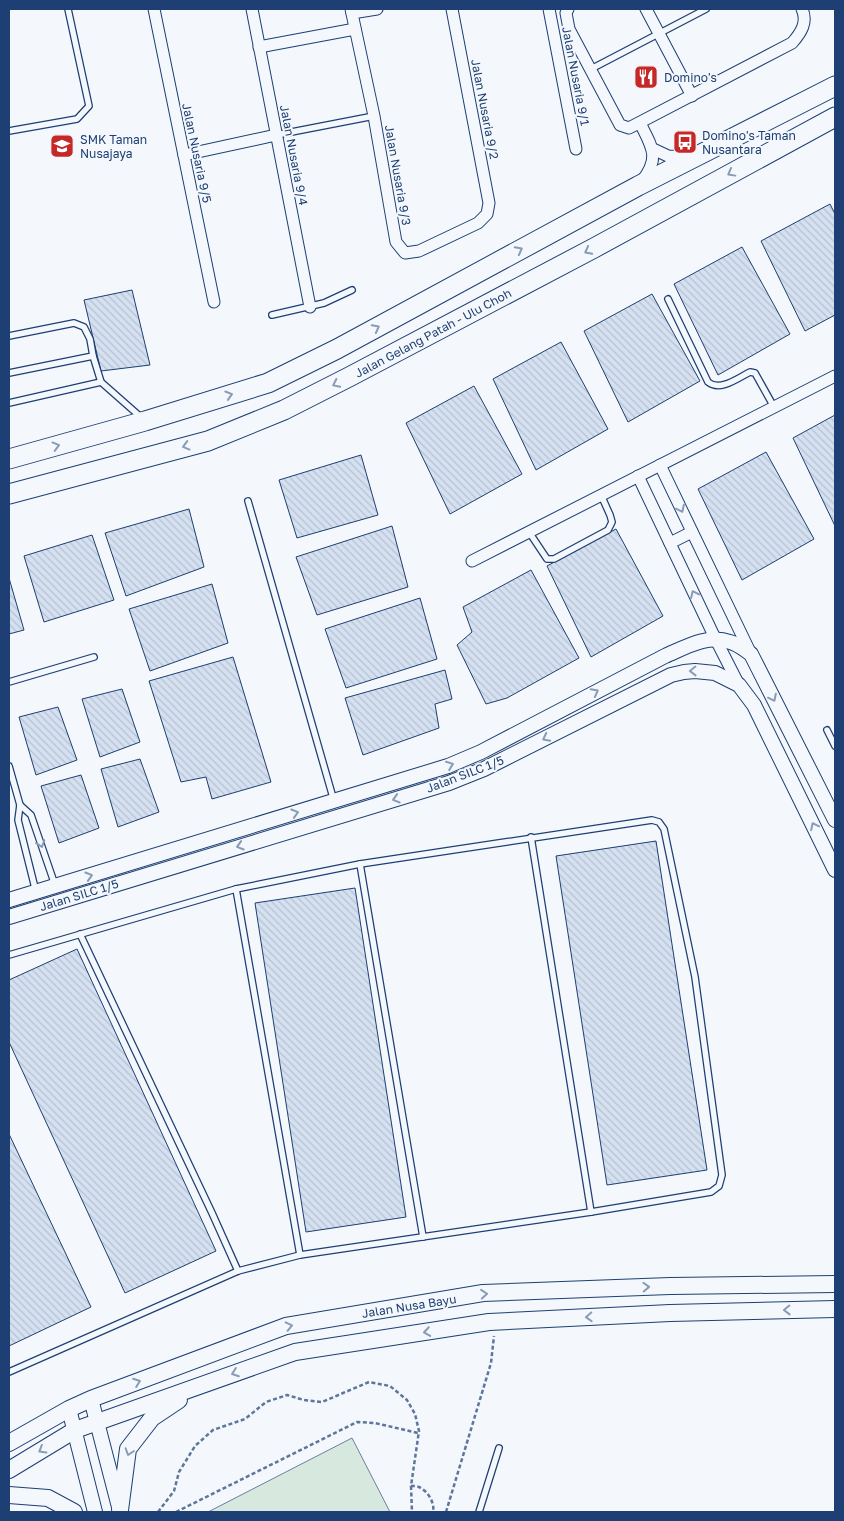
<svg xmlns="http://www.w3.org/2000/svg" width="844" height="1521" viewBox="0 0 844 1521" font-family="'Golos Text',sans-serif">
<style>
.green{fill:#d7e8df;stroke:#687fa3}
.building{fill:url(#building-back-hatch);stroke:#1d3f73}
.lines{fill:none;stroke-linecap:round;stroke-linejoin:round}
.service-casing{stroke:#1d3f73;stroke-width:8}
.minor-casing{stroke:#1d3f73;stroke-width:13}
.tertiary-casing{stroke:#1d3f73;stroke-width:16}
.secondary-casing{stroke:#1d3f73;stroke-width:18}
.primary-casing{stroke:#1d3f73;stroke-width:21}
.path{stroke:#5e769c;stroke-width:2.5;stroke-dasharray:4 2.5;stroke-linecap:butt}
.service{stroke:#f4f7fb;stroke-width:5.5}
.minor{stroke:#f4f7fb;stroke-width:11}
.tertiary{stroke:#f4f7fb;stroke-width:14}
.secondary{stroke:#f4f7fb;stroke-width:16}
.primary{stroke:#f4f7fb;stroke-width:19}
.oneway{stroke:#889bb7}
.labels{text-anchor:middle;dominant-baseline:central;stroke-width:4;stroke-linejoin:round;paint-order:stroke}
.street-label{font-size:12px;fill:#1d3f73;stroke:#f4f7fb}
.poi-label{font-size:12px;fill:#1d3f73;stroke:#f4f7fb;text-anchor:start}
</style>
<defs>
<pattern id="building-back-hatch" width="6" height="6" patternUnits="userSpaceOnUse" patternTransform="scale(1.25)"><rect width="6" height="6" fill="#d5e0f0"/><path d="M-1 5l2 2M0 0l6 6M5-1l2 2" fill="none" stroke="#b6c1d1"/></pattern>
</defs>
<rect width="100%" height="100%" fill="#f4f7fb"/>
<path class="green" d="M352,1438L390,1512H208Z"/>
<g class="building">
<path d="M830,204L835,214V315L805,331L761,241Z"/>
<path d="M742,247L790,334L718,375L674,284Z"/>
<path d="M132,290L150,365L101,371L84,300Z"/>
<path d="M652,294L700,381L628,422L584,331Z"/>
<path d="M561,342L608,429L536,470L493,379Z"/>
<path d="M474,386L522,474L450,514L406,423Z"/>
<path d="M835,415V526L793,438Z"/>
<path d="M766,452L814,539L742,580L698,489Z"/>
<path d="M361,455L378,515L297,538L279,480Z"/>
<path d="M189,509L204,567L126,596L105,533Z"/>
<path d="M392,526L408,587L317,615L296,557Z"/>
<path d="M616,529L663,616L591,657L547,566Z"/>
<path d="M92,535L114,600L44,622L24,556Z"/>
<path d="M531,570L579,658L507,698L486,704L457,645L472,632L463,607Z"/>
<path d="M9,578L24,630L9,634Z"/>
<path d="M212,584L228,643L150,671L129,609Z"/>
<path d="M420,598L437,659L346,688L325,629Z"/>
<path d="M233,657L271,782L212,799L206,777L181,782L149,681Z"/>
<path d="M445,670L452,699L435,704L439,728L363,755L345,698Z"/>
<path d="M122,689L140,742L100,757L82,699Z"/>
<path d="M58,707L77,760L36,775L19,717Z"/>
<path d="M140,759L159,812L118,827L101,769Z"/>
<path d="M81,775L99,828L59,843L41,786Z"/>
<path d="M656,841L707,1170L607,1185L556,856Z"/>
<path d="M355,888L406,1217L306,1232L255,903Z"/>
<path d="M77,949L216,1251L125,1293L9,1042V980Z"/>
<path d="M9,1134L91,1307L9,1346Z"/>
</g>
<g class="lines">
<g class="service-casing">
<g id="service">
<path d="M591,69L706,9"/>
<path d="M9,131L77,119L89,106L68,9"/>
<path d="M276,135L374,116"/>
<path d="M668,299L708,382C720,392 738,378 750,372L755,373L774,407"/>
<path d="M272,315L324,303L352,290"/>
<path d="M9,336L74,323L84,327L90,339L93,356L101,382L143,419"/>
<path d="M9,373L93,356"/>
<path d="M9,403L101,382"/>
<path d="M248,501L334,801"/>
<path d="M529,532L547,559H554L608,530L612,522L610,515L601,495"/>
<path d="M9,682L94,657"/>
<path d="M827,730L835,746"/>
<path d="M9,766L20,805L18,820L36,892"/>
<path d="M20,805L31,815L55,885"/>
<path d="M531,837L591,1212"/>
<path d="M360,864L423,1237"/>
<path d="M236,889L300,1255"/>
<path d="M80,934L212,1213L238,1271"/>
<path d="M9,955L236,889L360,864L652,820L659,822L664,829L695,977L722,1175L719,1186L711,1192L591,1212L300,1255L238,1271L9,1372"/>
<path d="M479,1512L499,1448"/>
</g>
</g>
<g class="minor-casing">
<g id="minor">
<path d="M154,9L214,302"/>
<path d="M252,9L310,307"/>
<path d="M351,9L374,116L396,242L405,253L419,251L478,223L487,214L489,203L452,9"/>
<path d="M549,9L576,149"/>
<path d="M568,9L566,13L569,29L620,125L629,128L792,43C801,33 808,22 802,9"/>
<path d="M646,9L692,96"/>
<path d="M352,13L377,9"/>
<path d="M259,47L355,29"/>
<path d="M640,123C652,147 661,158 641,182"/>
<path d="M653,149L668,156L689,157"/>
<path d="M184,155L276,135"/>
<path d="M660,465L751,654"/>
<path d="M638,476L715,638L739,685"/>
<path d="M670,543L692,532"/>
<path d="M472,561L835,376"/>
</g>
</g>
<g class="tertiary-casing">
<g id="tertiary">
<path d="M9,900L448,766L481,752L665,656C686,647 707,634 730,642C738,644 745,650 751,654L835,820"/>
<path d="M9,917L449,783L484,769L671,675L684,672L695,671L715,673L739,685L754,705L835,870"/>
<path d="M91,1399L119,1507"/>
<path d="M69,1409L95,1512"/>
</g>
</g>
<g class="secondary-casing">
<g id="secondary">
<path d="M9,1443L69,1409L91,1399L286,1326L483,1293L670,1286L835,1284"/>
<path d="M9,1470L75,1430L295,1352L489,1322L670,1313L835,1309"/>
<path d="M9,1495L48,1498L74,1512"/>
<path d="M120,1510L128,1449L152,1418L179,1400"/>
</g>
</g>
<g class="primary-casing">
<g id="primary">
<path d="M9,459L145,421L268,383L337,349L638,186L835,86"/>
<path d="M9,494L208,441L284,410L349,377L594,248L835,117"/>
</g>
</g>
<g class="path">
<path d="M411,1486L412,1512"/>
<path d="M158,1512L174,1491L179,1472L195,1446L213,1430L245,1419L266,1402L287,1395L304,1400L322,1402L369,1382L390,1386L407,1400L415,1414L419,1431L411,1486C412,1486 418,1486 419,1487C428,1491 435,1503 433,1512"/>
<path d="M176,1512L357,1422L375,1423L418,1433"/>
<path d="M446,1512L491,1363L494,1336"/>
</g>
<use href="#service" class="service"/>
<use href="#minor" class="minor"/>
<use href="#tertiary" class="tertiary"/>
<use href="#secondary" class="secondary"/>
<use href="#primary" class="primary"/>
</g>
<defs><path id="oneway-chevron" d="M-2-3.5L2.5 0L-2 3.5" fill="none" stroke-width="1.6" stroke-linecap="round" stroke-linejoin="round" transform="scale(1.25)"/></defs>
<g class="oneway">
<use href="#oneway-chevron" transform="translate(731 173) rotate(151)"/>
<use href="#oneway-chevron" transform="translate(519 250) rotate(-28)"/>
<use href="#oneway-chevron" transform="translate(588 251) rotate(152)"/>
<use href="#oneway-chevron" transform="translate(376 328) rotate(-28)"/>
<use href="#oneway-chevron" transform="translate(336 384) rotate(154)"/>
<use href="#oneway-chevron" transform="translate(229 395) rotate(-17)"/>
<use href="#oneway-chevron" transform="translate(56 446) rotate(-15)"/>
<use href="#oneway-chevron" transform="translate(186 446) rotate(165)"/>
<use href="#oneway-chevron" transform="translate(681 509) rotate(64)"/>
<use href="#oneway-chevron" transform="translate(694 594) rotate(-115)"/>
<use href="#oneway-chevron" transform="translate(693 671) rotate(179)"/>
<use href="#oneway-chevron" transform="translate(595 692) rotate(-28)"/>
<use href="#oneway-chevron" transform="translate(773 698) rotate(64)"/>
<use href="#oneway-chevron" transform="translate(546 738) rotate(153)"/>
<use href="#oneway-chevron" transform="translate(450 765) rotate(-21)"/>
<use href="#oneway-chevron" transform="translate(396 799) rotate(163)"/>
<use href="#oneway-chevron" transform="translate(295 813) rotate(-17)"/>
<use href="#oneway-chevron" transform="translate(814 826) rotate(-116)"/>
<use href="#oneway-chevron" transform="translate(41 844) rotate(71)"/>
<use href="#oneway-chevron" transform="translate(240 846) rotate(163)"/>
<use href="#oneway-chevron" transform="translate(89 876) rotate(-17)"/>
<use href="#oneway-chevron" transform="translate(646 1287) rotate(-2)"/>
<use href="#oneway-chevron" transform="translate(484 1294) rotate(-5)"/>
<use href="#oneway-chevron" transform="translate(787 1310) rotate(179)"/>
<use href="#oneway-chevron" transform="translate(589 1317) rotate(177)"/>
<use href="#oneway-chevron" transform="translate(289 1326) rotate(-13)"/>
<use href="#oneway-chevron" transform="translate(427 1332) rotate(171)"/>
<use href="#oneway-chevron" transform="translate(235 1373) rotate(160)"/>
<use href="#oneway-chevron" transform="translate(137 1382) rotate(-20)"/>
<use href="#oneway-chevron" transform="translate(42 1450) rotate(149)"/>
<use href="#oneway-chevron" transform="translate(129 1452) rotate(108)"/>
</g>
<defs>
<g id="restaurant-square" transform="scale(1.25)"><rect x="-9" y="-9" width="18" height="18" rx="4" fill="#c62828" stroke="#f4f7fb"/><path d="M-5-6h1v4h1v-4h1v4h1v-4h1v5L-1.5 .5V6h-2V.5L-5-1ZM5-6V6H3V1.5H1.5Q1.5-4 5-6Z" fill="#fff"/></g>
<g id="bus-square" transform="scale(1.25)"><rect x="-9" y="-9" width="18" height="18" rx="4" fill="#c62828" stroke="#f4f7fb"/><path d="M-5-6H5V4H4V6H2V4H-2V6H-4V4H-5ZM-3.5-4V0h7V-4ZM-3.5 1.2v1.5H-2V1.2ZM2 1.2v1.5H3.5V1.2Z" fill="#fff"/></g>
<g id="school-square" transform="scale(1.25)"><rect x="-9" y="-9" width="18" height="18" rx="4" fill="#c62828" stroke="#f4f7fb"/><path d="M0-5L7-2L0 1L-7-2ZM-4 1L0 2.5L4 1V4Q0 6-4 4Z" fill="#fff"/></g>
</defs>
<g fill-rule="evenodd">
<use href="#restaurant-square" x="646" y="77"/>
<use href="#bus-square" x="685" y="142"/>
<use href="#school-square" x="62" y="146"/>
</g>
<g class="labels">
<g class="street-label">
<text transform="translate(576 76) rotate(79)">Jalan Nusaria 9/1</text>
<text transform="translate(485 109) rotate(79)">Jalan Nusaria 9/2</text>
<text transform="translate(197 153) rotate(78)">Jalan Nusaria 9/5</text>
<text transform="translate(294 155) rotate(79)">Jalan Nusaria 9/4</text>
<text transform="translate(398 175) rotate(80)">Jalan Nusaria 9/3</text>
<text transform="translate(433 333) rotate(-28)">Jalan Gelang Patah - Ulu Choh</text>
<text transform="translate(465 774) rotate(-21)">Jalan SILC 1/5</text>
<text transform="translate(79 895) rotate(-17)">Jalan SILC 1/5</text>
<text transform="translate(409 1306) rotate(-9)">Jalan Nusa Bayu</text>
</g>
<g class="poi-label">
<text x="664" y="77">Domino's</text>
<text x="702" y="135">Domino's Taman<tspan x="702" dy="14">Nusantara</tspan></text>
<text x="80" y="139">SMK Taman<tspan x="80" dy="14">Nusajaya</tspan></text>
</g>
</g>
<rect width="844" height="1521" fill="none" stroke="#1d3f73" stroke-width="20"/>
</svg>
